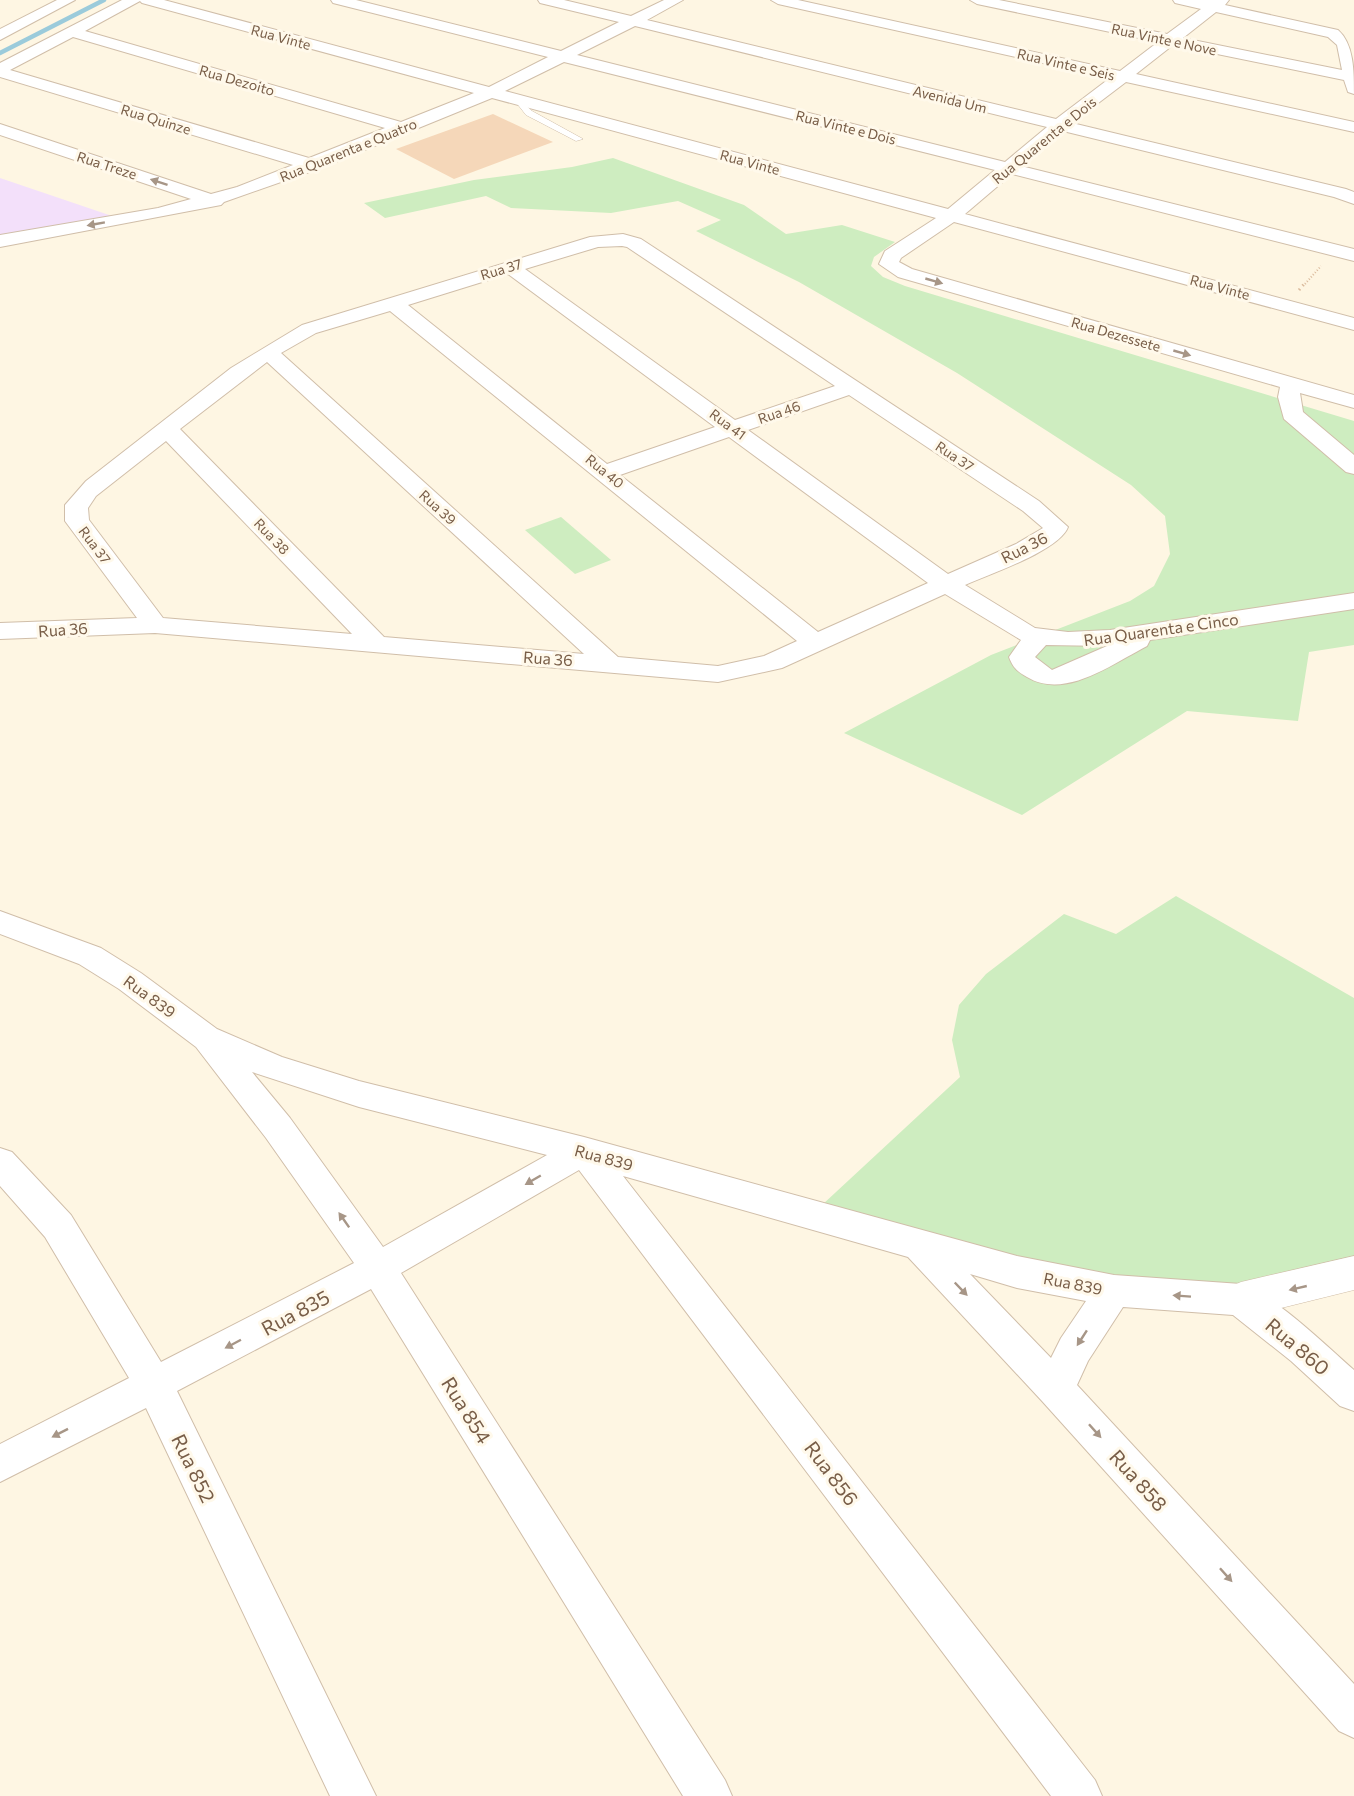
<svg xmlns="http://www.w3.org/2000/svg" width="1354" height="1796" viewBox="0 0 1354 1796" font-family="Commissioner,sans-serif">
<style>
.education{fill:#f3e0fa}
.green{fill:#ceedc0}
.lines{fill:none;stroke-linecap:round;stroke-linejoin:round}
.stream{stroke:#9bcbdb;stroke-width:4.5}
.building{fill:#f5d7b9}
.service-casing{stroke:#d0bea9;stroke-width:1}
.minor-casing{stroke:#d0bea9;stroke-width:2}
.tertiary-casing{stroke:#d0bea9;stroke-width:1}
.path-far1{stroke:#daba9c;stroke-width:2;stroke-dasharray:1 2;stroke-linecap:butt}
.path{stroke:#daba9c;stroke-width:3;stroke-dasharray:1.5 4;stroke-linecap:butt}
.service{fill:#fff;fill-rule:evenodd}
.minor{fill:#fff;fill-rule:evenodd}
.tertiary{fill:#fff;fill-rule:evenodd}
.oneway{fill:#a79687}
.labels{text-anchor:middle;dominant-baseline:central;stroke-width:6;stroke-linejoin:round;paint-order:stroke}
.far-street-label{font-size:14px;fill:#785d47;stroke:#fff9eb}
.street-label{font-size:16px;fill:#785d47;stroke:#fff9eb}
.near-street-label{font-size:20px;fill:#785d47;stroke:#fff9eb}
</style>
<rect width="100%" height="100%" fill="#fef6e3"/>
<path class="education" d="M0,178L115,217L0,237Z"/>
<g class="green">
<path d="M613,158L744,205L786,234L842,225L895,242L874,257L871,266L883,277L905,286L1354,421V645L1309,652L1298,721L1187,711L1022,815L844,733L991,655L1130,601L1154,586L1170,554L1165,516L1131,485L957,373L799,282L696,231L721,220L678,201L611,213L511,208L486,196L385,218L364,203L474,180L572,167Z"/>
<path d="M561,517L611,560L575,574L525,530Z"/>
<path d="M1176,896L1354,998V1262L1236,1288L1107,1279L822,1205L960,1077L952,1040L959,1005L986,974L1064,914L1116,934Z"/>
</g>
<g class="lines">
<path class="stream" d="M0,53L104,0"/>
</g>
<path class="building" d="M493,114L553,142L454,179L396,149Z"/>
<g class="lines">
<g class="service-casing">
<path id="service" d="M519,99L532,111L583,139L576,141L526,115L515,101Z"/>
</g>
<g class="minor-casing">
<g id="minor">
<path d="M57,0H75L0,40V29Z"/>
<path d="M122,0H164L489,87L548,57L333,3L331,0H356L561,51L619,22L540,3L538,0H564L631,16L664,0H683L647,20L1056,119L1110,78L778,4L771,0H798L1120,71L1158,42L977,4L970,0H999L1167,34L1201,9L1175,3L1173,0H1229L1225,5L1338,30C1354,44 1354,71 1354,94L1348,92L1344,80L1173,45L1136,74L1354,122V132L1126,82L1072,123L1346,189L1354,192V204L1334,197L1063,131L1021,166L1354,249V261L1012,174L965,214L1354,318V330L954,222L901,258L899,262L912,269L1354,395V408L1300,393L1303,412L1354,455V474L1346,472L1284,419L1278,397L1280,387L898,277L879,264L885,251L936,218L492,98L318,169L224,202L221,205L0,247V235L158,208L191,199L0,135V124L211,194L237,187L293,165L0,77V63ZM140,1L142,3L474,93L401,122L85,31ZM1216,12L1328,37L1337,45L1342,70L1183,38ZM635,26L1047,127L1005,162L577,55ZM73,37L385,128L309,158L10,70ZM564,62L995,170L948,209L505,91Z"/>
<path d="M623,234L641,239L1039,501L1068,527C1059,551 989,574 965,585L1035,628L1068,632L1110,630L1354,593V609L1150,640L1147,646C1112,664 1065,700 1027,677C1017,671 1013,668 1009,657L1021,640L945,594L782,668L718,682L155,633L0,639V623L137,618L65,521V505L86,481L231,368L302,325L590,237ZM622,246L627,247L835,386L735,420L525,269L598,247ZM508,274L715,427L607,464L408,305ZM390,311L797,641L764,656L718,666L618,657L281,353L316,333ZM267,362L584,654L384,637L180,429ZM849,395L1023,511L1043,528L1016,544L948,574L748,430ZM729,437L928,583L818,632L620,475ZM166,441L352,634L163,618L89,520L88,508L96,496ZM1046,645L1107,646L1052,670L1035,657Z"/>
<path d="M0,911L101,948L141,973L217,1029L282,1057L359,1081L584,1137L1017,1256L1114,1275L1241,1284C1277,1297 1324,1344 1354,1370V1411L1340,1406L1291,1361L1233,1315L1123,1307L1088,1361L1077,1385L1354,1684V1738L1339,1731L1042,1401L908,1257L623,1176L1095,1780L1102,1796H1051L579,1170L401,1273L725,1780L732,1796H683L371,1289L177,1391L376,1796H330L146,1408L0,1482V1444L129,1378L45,1237L0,1186V1148L12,1152L71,1215L161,1362L354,1263L266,1138L196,1047L119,989L79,964L0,934ZM252,1072L359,1107L547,1155L383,1247L290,1118ZM970,1274L1017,1288L1086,1301L1061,1338L1051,1358Z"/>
</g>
</g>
<g class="tertiary-casing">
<path id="tertiary" d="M1354,1256V1290L1241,1318L1227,1312L1221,1300L1227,1288L1241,1282Z"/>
</g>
<path class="path-far1" d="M1305,284L1321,266"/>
<path class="path" d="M1299,290L1306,282"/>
<use href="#service" class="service"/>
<use href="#minor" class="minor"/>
<use href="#tertiary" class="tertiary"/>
</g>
<defs><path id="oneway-solid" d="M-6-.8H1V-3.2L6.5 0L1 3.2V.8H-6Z" transform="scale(1.5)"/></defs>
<g class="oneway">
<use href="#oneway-solid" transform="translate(159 182) rotate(-162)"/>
<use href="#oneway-solid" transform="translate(96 224) rotate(170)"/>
<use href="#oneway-solid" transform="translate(934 281) rotate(16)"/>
<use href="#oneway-solid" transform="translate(1182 353) rotate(16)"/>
<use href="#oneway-solid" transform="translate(533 1180) rotate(150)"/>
<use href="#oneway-solid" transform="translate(344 1220) rotate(-125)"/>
<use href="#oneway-solid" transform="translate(1298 1288) rotate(167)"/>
<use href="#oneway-solid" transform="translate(961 1289) rotate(46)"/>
<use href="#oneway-solid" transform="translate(1182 1296) rotate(-176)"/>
<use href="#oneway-solid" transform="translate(1082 1338) rotate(123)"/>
<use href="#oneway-solid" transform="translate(233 1344) rotate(152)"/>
<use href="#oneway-solid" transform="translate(1095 1431) rotate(48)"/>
<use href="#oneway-solid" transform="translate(60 1433) rotate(153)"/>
<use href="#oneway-solid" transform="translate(1226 1575) rotate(48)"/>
</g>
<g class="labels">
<g class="far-street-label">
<text transform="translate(281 37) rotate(15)">Rua Vinte</text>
<text transform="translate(1164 39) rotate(12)">Rua Vinte e Nove</text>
<text transform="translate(1066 64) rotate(13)">Rua Vinte e Seis</text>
<text transform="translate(237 80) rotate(16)">Rua Dezoito</text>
<text transform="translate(950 99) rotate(14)">Avenida Um</text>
<text transform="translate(156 119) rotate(17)">Rua Quinze</text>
<text transform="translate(846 127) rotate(14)">Rua Vinte e Dois</text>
<text transform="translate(1044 140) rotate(-39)">Rua Quarenta e Dois</text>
<text transform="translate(348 150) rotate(-22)">Rua Quarenta e Quatro</text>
<text transform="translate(750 162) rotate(15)">Rua Vinte</text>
<text transform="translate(107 165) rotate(18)">Rua Treze</text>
<text transform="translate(501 269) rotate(-17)">Rua 37</text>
<text transform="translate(1220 287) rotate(15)">Rua Vinte</text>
<text transform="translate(1116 334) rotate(16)">Rua Dezessete</text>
<text transform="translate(779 412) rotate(-19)">Rua 46</text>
<text transform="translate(728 424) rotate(36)">Rua 41</text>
<text transform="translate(955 456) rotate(33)">Rua 37</text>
<text transform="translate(605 471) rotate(39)">Rua 40</text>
<text transform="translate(438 507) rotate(42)">Rua 39</text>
<text transform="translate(272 536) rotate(46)">Rua 38</text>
<text transform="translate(95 545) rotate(53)">Rua 37</text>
</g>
<g class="street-label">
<text transform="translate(1024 547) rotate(-27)">Rua 36</text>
<text transform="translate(63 629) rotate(-4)">Rua 36</text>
<text transform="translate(1161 629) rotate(-8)">Rua Quarenta e Cinco</text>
<text transform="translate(548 658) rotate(4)">Rua 36</text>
<text transform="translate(150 996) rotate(36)">Rua 839</text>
<text transform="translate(604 1157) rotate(15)">Rua 839</text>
<text transform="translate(1073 1283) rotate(11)">Rua 839</text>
</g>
<g class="near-street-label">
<text transform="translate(295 1312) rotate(-28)">Rua 835</text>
<text transform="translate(1298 1346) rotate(40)">Rua 860</text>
<text transform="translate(467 1410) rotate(58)">Rua 854</text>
<text transform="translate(194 1468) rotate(64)">Rua 852</text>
<text transform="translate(832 1473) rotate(53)">Rua 856</text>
<text transform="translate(1139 1480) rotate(48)">Rua 858</text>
</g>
</g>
</svg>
